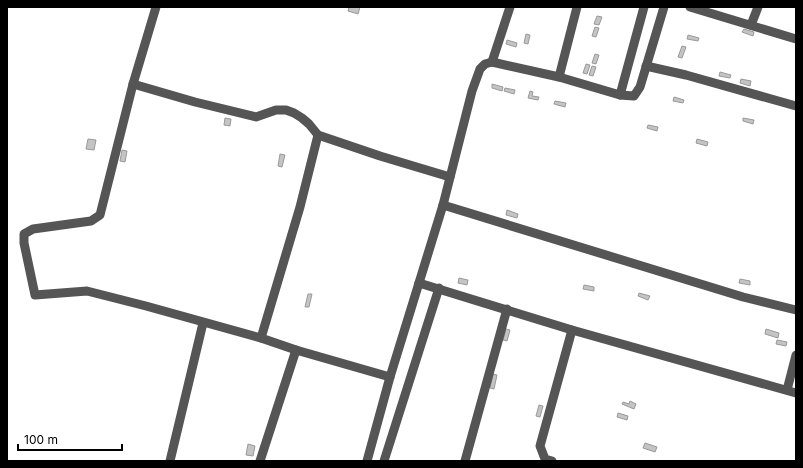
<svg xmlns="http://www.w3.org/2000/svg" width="803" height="468" viewBox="0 0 803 468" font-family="Inter,sans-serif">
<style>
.building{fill:#c4c4c4;stroke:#999}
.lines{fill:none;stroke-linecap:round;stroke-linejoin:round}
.minor{stroke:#555;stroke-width:9}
</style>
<rect width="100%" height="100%" fill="#fff"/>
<g class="building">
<path d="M349,7H360L358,14L348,11Z"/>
<path d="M597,16L602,17L599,25L594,24Z"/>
<path d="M595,27L599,28L596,37L592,36Z"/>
<path d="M744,29L754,32L753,36L742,32Z"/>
<path d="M526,34L530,35L528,44L524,43Z"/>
<path d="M688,35L699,38L698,41L687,39Z"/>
<path d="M507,40L517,43L516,47L506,44Z"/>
<path d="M682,46L686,47L682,58L678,57Z"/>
<path d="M595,54L599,55L596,64L592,63Z"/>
<path d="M586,64L590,65L587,74L583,73Z"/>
<path d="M592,66L596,67L593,76L589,75Z"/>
<path d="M720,72L731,75L730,78L719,76Z"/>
<path d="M741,79L751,81L750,86L740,83Z"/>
<path d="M492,84L503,87L502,91L492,88Z"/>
<path d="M505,88L515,90L514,94L504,91Z"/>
<path d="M530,91L533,92L532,96L539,97L538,100L528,98Z"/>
<path d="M674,97L684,100L683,103L673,101Z"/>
<path d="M555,101L566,103L565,107L554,104Z"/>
<path d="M225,118L231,119L230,126L224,125Z"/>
<path d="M743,118L754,120L753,124L743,121Z"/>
<path d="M648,125L658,127L657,131L647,128Z"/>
<path d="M88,139L96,140L94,150L86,149Z"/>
<path d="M697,139L708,142L707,146L696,143Z"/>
<path d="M122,150L127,151L125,162L120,161Z"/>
<path d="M280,154L285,155L282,167L278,166Z"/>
<path d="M507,210L518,214L517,218L506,215Z"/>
<path d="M459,278L468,280L467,285L458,283Z"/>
<path d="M740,279L750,281V285L739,283Z"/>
<path d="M584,285L594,287V291L583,289Z"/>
<path d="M639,293L650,296L648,300L638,296Z"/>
<path d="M308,294H312L309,307H305Z"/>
<path d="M506,329L510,330L507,341L503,340Z"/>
<path d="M766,329L779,333L778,338L765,334Z"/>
<path d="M777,340L787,342L786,346L776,344Z"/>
<path d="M493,374L497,375L494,389L490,388Z"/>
<path d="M630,401L636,404L634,409L622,404L623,402L629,404Z"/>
<path d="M539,405L543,406L540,417L536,416Z"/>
<path d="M618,413L628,416L627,420L617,417Z"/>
<path d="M645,443L657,447L655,452L643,448Z"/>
<path d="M248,444L255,446L253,456L246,455Z"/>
</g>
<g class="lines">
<g class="minor">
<path d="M156,7L133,84L100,215L91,221L33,229L24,234V243L35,295L87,291L146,306L261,338"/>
<path d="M690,7L796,39"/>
<path d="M751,25L758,7"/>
<path d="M492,62L510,7"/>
<path d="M646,66L686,75L796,106"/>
<path d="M559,77L577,7"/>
<path d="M133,84L195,102L256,117L276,110H286L294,113L302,118L309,124L318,135L380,156L450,177"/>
<path d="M620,95L644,7"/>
<path d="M318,135L300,207L261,338L296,350L390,377"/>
<path d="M443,205L743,297L796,310"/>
<path d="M419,283L572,330L796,393"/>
<path d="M787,390L796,355"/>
<path d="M170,461L203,323"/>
<path d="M260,461L296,350"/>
<path d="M367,461L390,377L443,205L472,91L480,69L485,64L492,62L559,77L620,95L634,96L640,87L664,7"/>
<path d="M384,461L439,288"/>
<path d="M465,461L507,309"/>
<path d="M552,461L545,459L540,446L572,330"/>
</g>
</g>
<rect width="803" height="468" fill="none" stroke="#000000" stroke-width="16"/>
<path d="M18 444v6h104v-6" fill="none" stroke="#000000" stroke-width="2"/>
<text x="24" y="444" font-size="12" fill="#000000" stroke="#ffffff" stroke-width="3" paint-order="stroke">100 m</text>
</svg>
